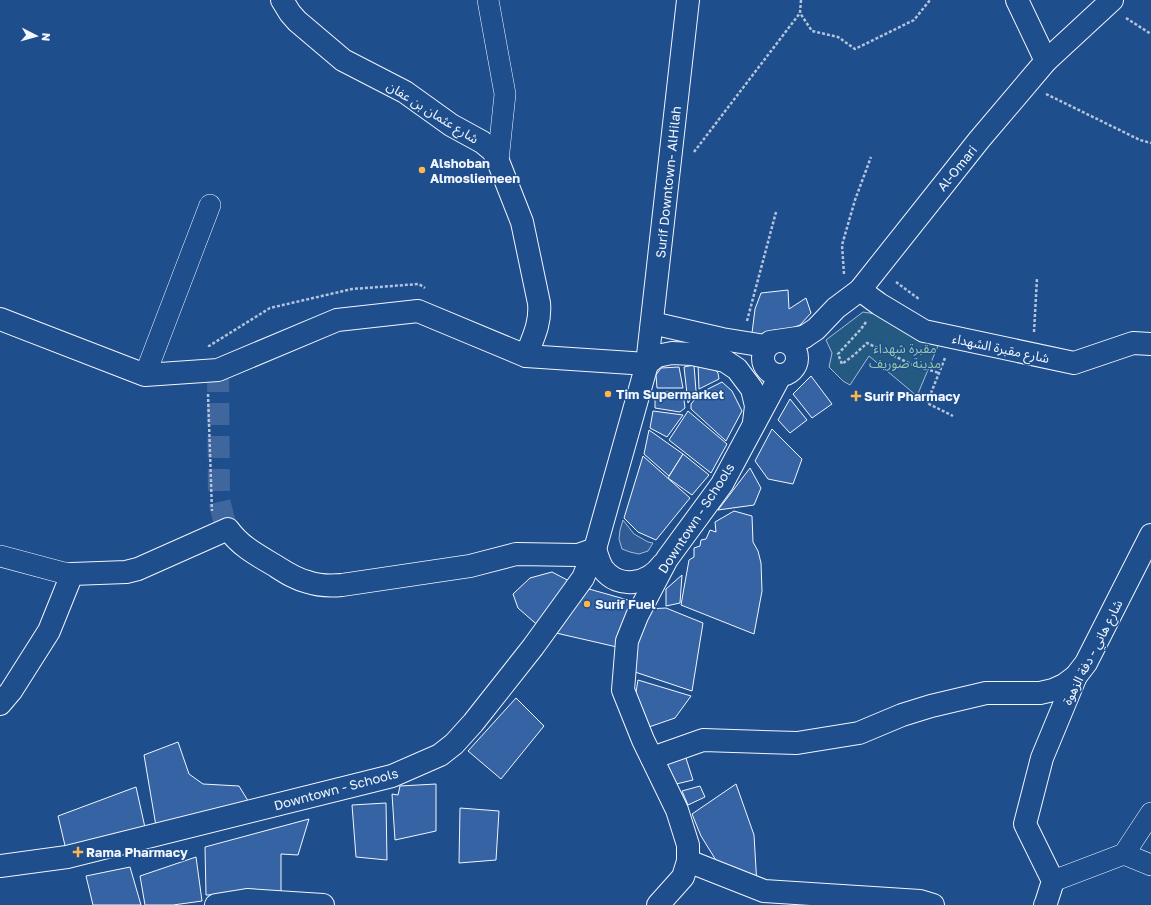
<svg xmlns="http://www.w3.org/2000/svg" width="1151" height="905" viewBox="0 0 1151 905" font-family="'Golos Text','Noto Sans Arabic',sans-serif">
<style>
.green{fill:#245a82;stroke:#a8bbd7}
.parking{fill:#305b95;stroke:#a8bbd7}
.building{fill:#3563a3;stroke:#f2f6ff}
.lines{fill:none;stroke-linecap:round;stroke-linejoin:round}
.secondary-tunnel{stroke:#3f679d;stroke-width:22;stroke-dasharray:22 11;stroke-linecap:butt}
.street-casing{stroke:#f2f6ff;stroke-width:22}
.secondary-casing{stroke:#f2f6ff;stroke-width:24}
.primary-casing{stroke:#f2f6ff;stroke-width:24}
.path{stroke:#b3c4dc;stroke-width:2.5;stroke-dasharray:3 2;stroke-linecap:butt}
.street{stroke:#1f4e8c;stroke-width:21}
.secondary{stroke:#1f4e8c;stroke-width:22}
.primary{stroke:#1f4e8c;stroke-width:22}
.poi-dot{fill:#ffb74d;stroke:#1f4e8c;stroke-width:1.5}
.labels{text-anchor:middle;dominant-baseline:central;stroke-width:3;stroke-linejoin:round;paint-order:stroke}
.street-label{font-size:13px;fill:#f2f6ff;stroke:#1f4e8c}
.poi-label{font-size:13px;font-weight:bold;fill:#f2f6ff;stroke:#1f4e8c;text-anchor:start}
.park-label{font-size:13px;fill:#97c8a6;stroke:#1f4e8c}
</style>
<rect width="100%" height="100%" fill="#1f4e8c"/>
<path class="green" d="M863,312L882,315L940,341L917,396L869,356L850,385L843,381L829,367L832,353L826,340Z"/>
<path class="parking" d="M623,520L634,534L648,542L653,543L648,551L639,554L630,552L622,549L619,539L620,530Z"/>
<g class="building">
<path d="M788,290L789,309L806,298L811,313L800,325L768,337L752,333L755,309L761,293Z"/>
<path d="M698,364L713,367L718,373L719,379L699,389Z"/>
<path d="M694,365L696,391L688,403L684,367Z"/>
<path d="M679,367L683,388H657L656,375L661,368Z"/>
<path d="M811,376L832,404L812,418L793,394Z"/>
<path d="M722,382L732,391L742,411L726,441L691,409V404L700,393Z"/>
<path d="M655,392H683L685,408L680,412L655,408Z"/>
<path d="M790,399L807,420L790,433L778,420Z"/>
<path d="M653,411L683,415L667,437L650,428Z"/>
<path d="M688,411L727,444L711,473L669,440Z"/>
<path d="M772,429L802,459L793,484L768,479L755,461Z"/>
<path d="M649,430L683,454L669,476L644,454Z"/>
<path d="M683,454L709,475L692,495L668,478Z"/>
<path d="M643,456L690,498L656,540L638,532L624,518Z"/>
<path d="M750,468L761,488L754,505L718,510Z"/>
<path d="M734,511L752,516L753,542L758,551L761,563L762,591L754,634L681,605L689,560L694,557V548L700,546L701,540L706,539L710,530L716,532L715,522Z"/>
<path d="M552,572L573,583L542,629L518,608L513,594L530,578Z"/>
<path d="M682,575L680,603L666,606V589Z"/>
<path d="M589,589L635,602L617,647L556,633Z"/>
<path d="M666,608L703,623L692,691L635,672L639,625L647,609Z"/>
<path d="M638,680L691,696L675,718L646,728L635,698Z"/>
<path d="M516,698L544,726L501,779L468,751Z"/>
<path d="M178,742L189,774L203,784L239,786L250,804L156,826L144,755Z"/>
<path d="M684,752L693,780L672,785L661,759Z"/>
<path d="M436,784V831L395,840L392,794L398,795L400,786Z"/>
<path d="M736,784L754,835L757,886L722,870L701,836L692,814Z"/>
<path d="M700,786L705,797L688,805L682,791Z"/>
<path d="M136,787L146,832L67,854L58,816Z"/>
<path d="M386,803L387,860L356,857L352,805Z"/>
<path d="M460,808L499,811L496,860L459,863Z"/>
<path d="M309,819L298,855L281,854V893L206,895L205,847Z"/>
<path d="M196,857L202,901L173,905H145L140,876Z"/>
<path d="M130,867L141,905H93L86,876Z"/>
</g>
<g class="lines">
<path class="secondary-tunnel" d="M218,370L219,500L224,520L228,529"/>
<g class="street-casing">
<g id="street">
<path d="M488,0L505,94L498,161"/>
<path d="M145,375L210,205"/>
<path d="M0,556L60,572L72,574"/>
<path d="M1124,854L1151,865"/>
<path d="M1053,881L1124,854L1151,813"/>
</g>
</g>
<g class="secondary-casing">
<g id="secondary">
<path d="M282,0L290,13L297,21L343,60L405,92L451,125L482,142L493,151L498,161L522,222L539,303C541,323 533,338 526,356"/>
<path d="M1017,0L1046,61"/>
<path d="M860,290L879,304L924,331L1074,363L1133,343L1151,344"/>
<path d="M0,319L145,375L218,370L337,320L418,311L526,356L647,364"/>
<path d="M804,337L816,329L836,308L860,290L979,140L1046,61L1112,0"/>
<path d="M0,704L11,691L49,631L72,574L126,572L138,569L228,529C240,546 257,555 274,565C285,572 295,579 308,582C319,586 330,586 342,585L470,566L516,554L578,555L595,549"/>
<path d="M652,758L703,740L797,743L859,733L902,715L931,706L986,693H1040L1053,690L1064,685L1076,676"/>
<path d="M688,861L764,891L920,901L933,905"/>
<path d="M1045,905L1046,903L1053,881L1025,824L1042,758L1076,676L1086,663L1151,535"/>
</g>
</g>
<g class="primary-casing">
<g id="primary">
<path d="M652,323L722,339L765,346L770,342L804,337"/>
<circle cx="780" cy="358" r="17"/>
<path d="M647,364L657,356L672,353L692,354L725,361L737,369L752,389L756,406L754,422"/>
<path d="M595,549C597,555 599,563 603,569C619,590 648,584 662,565"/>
<path d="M0,866L67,857L392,776L440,755L454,744L473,723L533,647L583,578L595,549L647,364L688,0"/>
<path d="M216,905L247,900L323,905"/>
<path d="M658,905L683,877L688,861V845L677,810L643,740L623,690L627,641L637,616L667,559L722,484L780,376"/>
</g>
</g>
<g class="path">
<path d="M801,0L800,13L812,31L838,37L855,49L914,20L930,0"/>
<path d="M1126,18L1151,34"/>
<path d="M1046,94L1140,140L1151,143"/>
<path d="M694,152L800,13"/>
<path d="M844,274L842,245L855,200L871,157"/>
<path d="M896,282L919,299"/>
<path d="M747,321L776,212"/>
<path d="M866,322L861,329L838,354L842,364L854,355L867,343L913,365L939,373"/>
<path d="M1034,332L1037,278"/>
<path d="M209,347V346L270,308L352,289L419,284L425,288"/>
<path d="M945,358L927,403L953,416"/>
<path d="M208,394L212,511"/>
</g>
<use href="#street" class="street"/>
<use href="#secondary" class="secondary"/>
<use href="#primary" class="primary"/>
</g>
<g class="poi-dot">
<circle cx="422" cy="170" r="4"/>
<circle cx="608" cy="394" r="4"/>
<path d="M854 390h4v4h4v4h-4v4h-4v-4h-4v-4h4z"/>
<circle cx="587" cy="604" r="4"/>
<path d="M76 846h4v4h4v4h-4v4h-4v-4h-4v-4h4z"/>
</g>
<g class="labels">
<g class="street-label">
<text transform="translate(433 112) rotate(32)">شارع عثمان بن عفان</text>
<text transform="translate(957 168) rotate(-51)">Al-Omari</text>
<text transform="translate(668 182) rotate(-84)">Surif Downtown- AlHilah</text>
<text transform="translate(1001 348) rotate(12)">شارع مقبرة الشهداء</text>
<text transform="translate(696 518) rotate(-57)">Downtown - Schools</text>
<text transform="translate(1092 652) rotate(-63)">شارع هاني - دفة الزهوة</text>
<text transform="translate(336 789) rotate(-15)">Downtown - Schools</text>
</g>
<g class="poi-label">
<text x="430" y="163">Alshoban<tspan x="430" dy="15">Almosliemeen</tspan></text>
<text x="616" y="394">Tim Supermarket</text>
<text x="864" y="396">Surif Pharmacy</text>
<text x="595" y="604">Surif Fuel</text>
<text x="86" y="852">Rama Pharmacy</text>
</g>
<g class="park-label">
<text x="905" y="348">مقبرة شهداء<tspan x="905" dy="15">مدينة صوريف</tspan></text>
</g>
</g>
<g transform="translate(36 36) rotate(96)" stroke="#1f4e8c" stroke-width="3" paint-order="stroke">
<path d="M0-3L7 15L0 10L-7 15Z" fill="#f2f6ff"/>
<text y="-6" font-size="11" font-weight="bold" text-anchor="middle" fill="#f2f6ff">N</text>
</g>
</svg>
